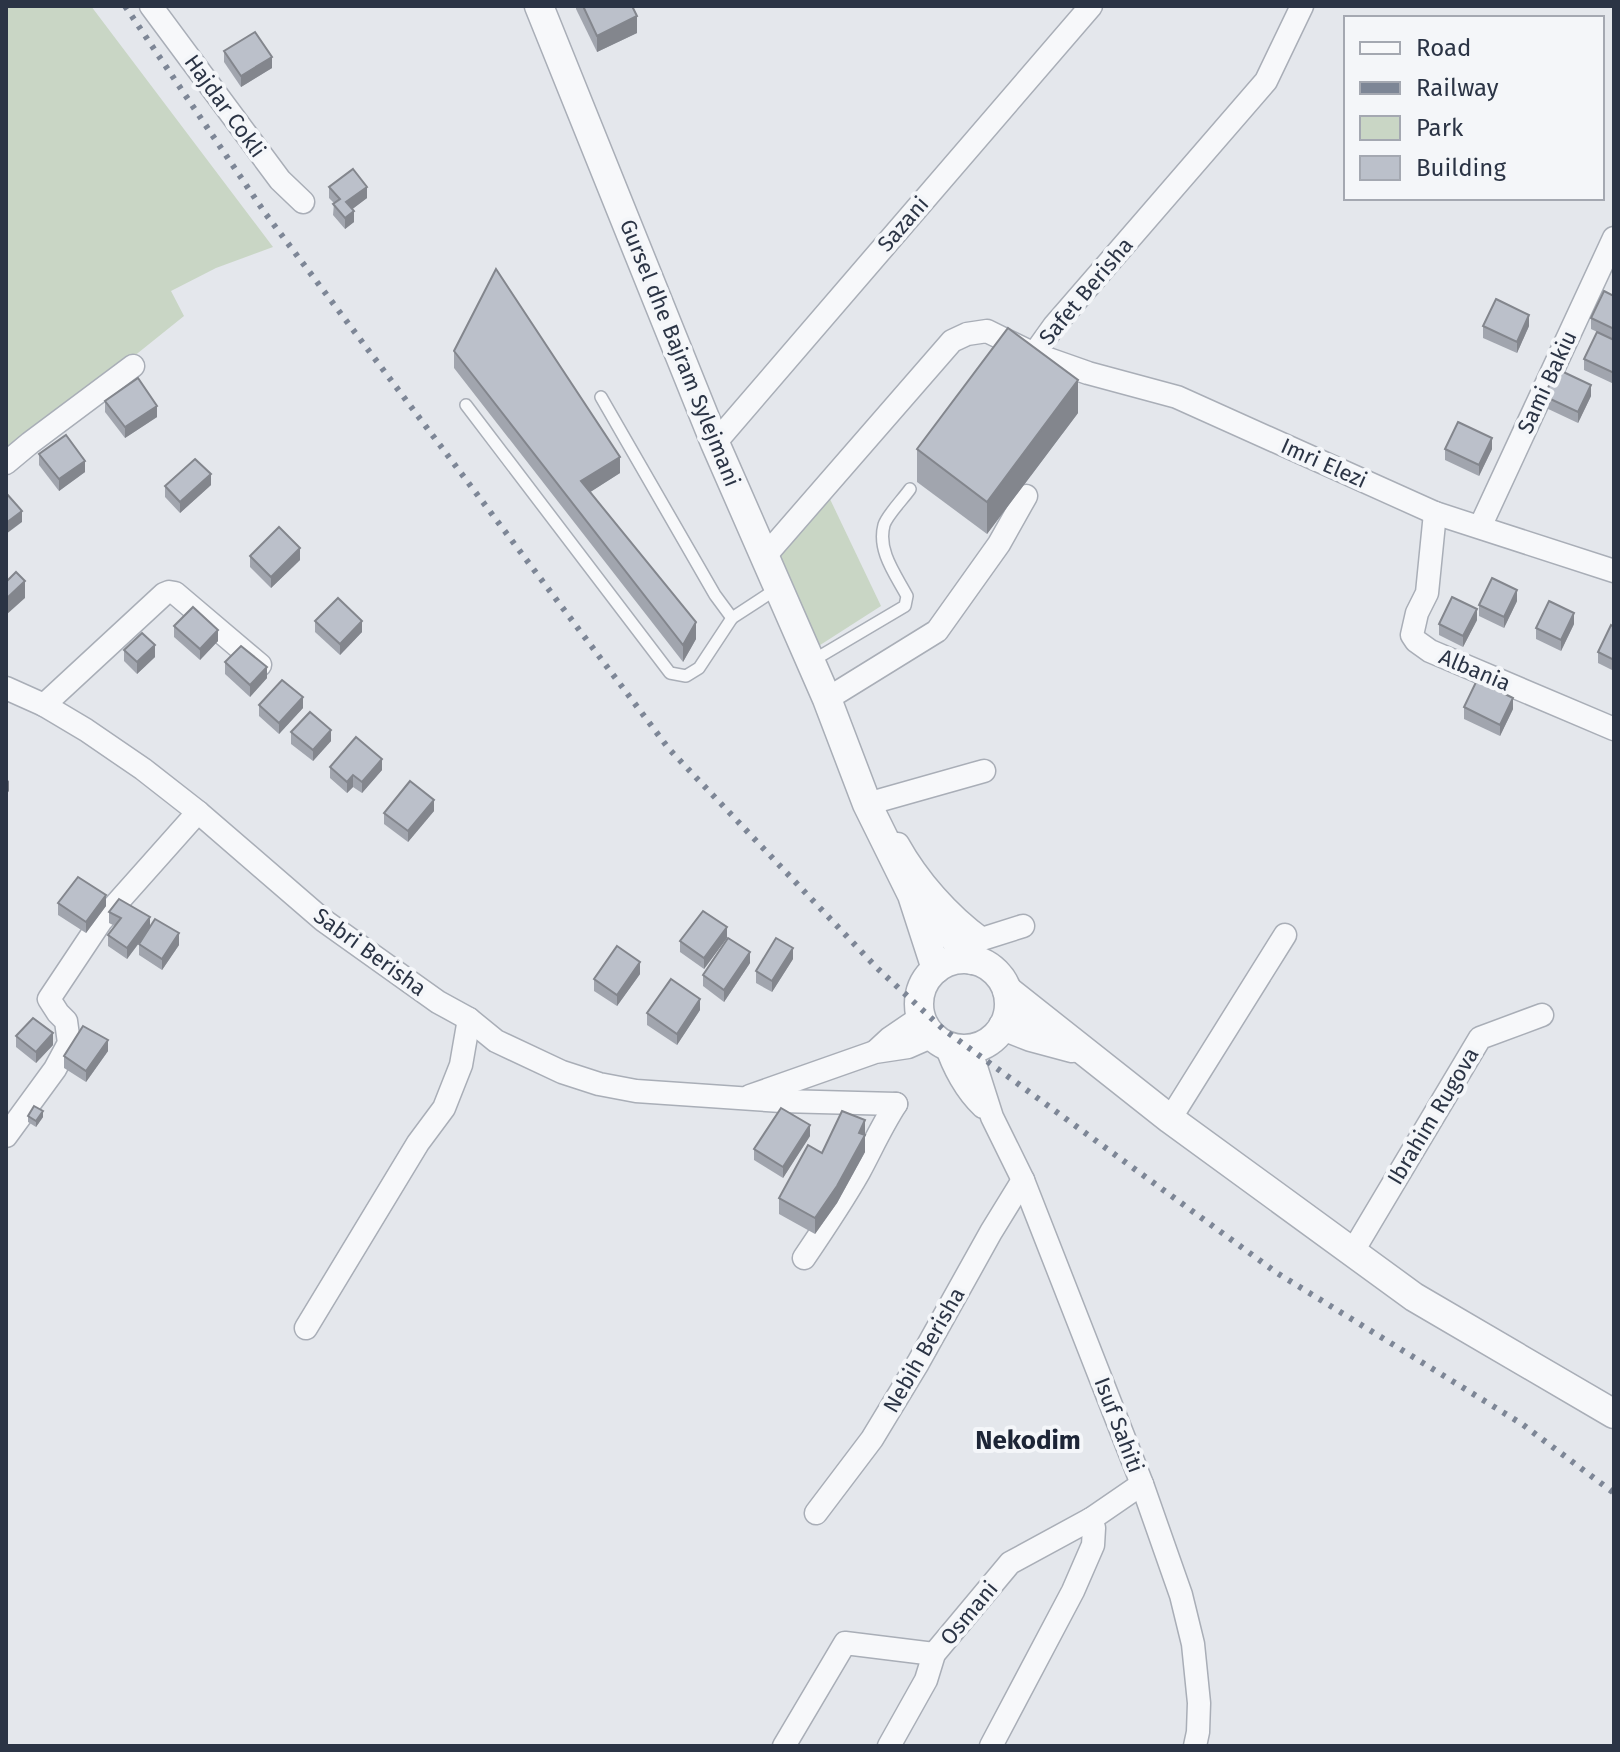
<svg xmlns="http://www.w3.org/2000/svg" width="1620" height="1752" viewBox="0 0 1620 1752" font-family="'Fira Sans',sans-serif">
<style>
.green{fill:#c9d6c5}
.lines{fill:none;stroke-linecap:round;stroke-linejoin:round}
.service-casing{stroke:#a9aeb7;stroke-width:14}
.minor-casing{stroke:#a9aeb7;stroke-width:25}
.tertiary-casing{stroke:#a9aeb7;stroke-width:31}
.service{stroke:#f7f8fa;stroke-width:11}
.minor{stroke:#f7f8fa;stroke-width:22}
.tertiary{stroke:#f7f8fa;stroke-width:28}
.rail{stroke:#7d8696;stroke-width:6;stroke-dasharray:4 8;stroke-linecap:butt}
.wall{fill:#a1a5ae}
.shaded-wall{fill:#83868d}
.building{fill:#bbc0ca;stroke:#83868d;stroke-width:2}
.labels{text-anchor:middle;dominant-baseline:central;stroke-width:8;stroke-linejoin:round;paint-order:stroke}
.street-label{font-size:22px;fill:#2b3445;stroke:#f4f6f9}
.quarter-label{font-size:26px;font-weight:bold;fill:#1d2536;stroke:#f4f6f9}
</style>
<rect width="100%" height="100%" fill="#e4e7ec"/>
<g class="green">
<path d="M6,6H91L273,247L216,268L171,291L184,316L6,459Z"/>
<path d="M829,497L881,606L817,647L774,564Z"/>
</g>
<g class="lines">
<g class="service-casing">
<g id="service">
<path d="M601,397L715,595L732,618"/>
<path d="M466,405L670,673L686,676L699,668L732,618L778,588"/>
<path d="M812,661L905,606L907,596C896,575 877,551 884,525C887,515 904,498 910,489"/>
</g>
</g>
<g class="minor-casing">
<g id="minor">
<path d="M151,6L280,180L303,202"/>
<path d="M1034,354L1088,373L1177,397L1435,513L1614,571"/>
<path d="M715,443L1091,6"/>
<path d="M6,463L30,443L133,366"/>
<path d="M1435,513L1427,593L1417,613L1412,635L1416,641L1430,651L1614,729"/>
<path d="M1480,527L1614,238"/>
<path d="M765,556L952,341L967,334L987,331L1034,354L1054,326L1266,81L1302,6"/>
<path d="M6,688L44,705L86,730L143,769L198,812L323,920L438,1002L469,1019L496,1041L562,1072L599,1084L636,1091L781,1101L896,1104"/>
<path d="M827,699L937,631L999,544L1026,496"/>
<path d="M44,705L164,594L169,592L175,593L260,665"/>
<path d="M867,804L984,771"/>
<path d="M898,844C918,880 949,915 982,939L1023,926"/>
<path d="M946,1045C953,1067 966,1091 983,1107"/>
<path d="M970,1048L992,1117L1023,1180L1142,1484L1181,1595L1193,1644L1199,1703L1198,1732L1195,1746"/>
<path d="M876,1051L890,1038L921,1017"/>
<path d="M750,1096L875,1052L908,1047L933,1036"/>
<path d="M1170,1119L1285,935"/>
<path d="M6,1136L55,1069L69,1043L66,1021L58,1013L49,999L101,921L198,812"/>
<path d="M1353,1251L1480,1038L1542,1015"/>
<path d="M804,1258C823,1230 842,1202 859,1172C872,1148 881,1127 896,1104"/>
<path d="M306,1328L418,1143L444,1108L461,1065L469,1019"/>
<path d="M816,1513L872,1439L918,1363L991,1232L1023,1180"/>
<path d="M784,1746L845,1643L934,1654"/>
<path d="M889,1746L926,1680L934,1654L1010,1563L1091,1519L1142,1484"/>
<path d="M991,1746L1073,1591L1093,1545L1094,1528L1091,1519"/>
</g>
</g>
<g class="tertiary-casing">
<g id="tertiary">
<path d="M539,6L715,443L827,699L867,804L912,895L936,969"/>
<path d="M916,898L936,916L972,960"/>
<circle cx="964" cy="1004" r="45"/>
<path d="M1007,990L1170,1119L1414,1297L1614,1414"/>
<path d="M1003,1026L1031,1037L1072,1048"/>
</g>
</g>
<use href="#service" class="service"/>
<use href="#minor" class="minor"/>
<use href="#tertiary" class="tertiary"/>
<path class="rail" d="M125,6L265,213L669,749L877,968L943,1029L1277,1273L1522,1424L1614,1493"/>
</g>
<g class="wall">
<path d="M576,6H632L637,33L597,52L576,9Z"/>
<path d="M224,51L272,68L241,87L224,62Z"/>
<path d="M329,187L367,198L352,209L354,222L345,229L333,215L334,203L329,198Z"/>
<path d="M1614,296V340L1591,329V318Z"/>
<path d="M1483,326H1529L1517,353L1483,338Z"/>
<path d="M1614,340V384L1584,370V359Z"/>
<path d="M454,351L620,473L590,492L696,639L683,662L454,368Z"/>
<path d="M1544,396H1591L1578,423L1544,407Z"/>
<path d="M105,401L157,417L125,438L105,412Z"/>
<path d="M1078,413L987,534L917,482V449Z"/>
<path d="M1445,449H1492L1479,476L1445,460Z"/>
<path d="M39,454L85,472L59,491L39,465Z"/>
<path d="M211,485L180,513L165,497V486Z"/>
<path d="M250,556L300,560L271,588L250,567Z"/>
<path d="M1517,601L1504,628L1479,616V605Z"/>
<path d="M1477,620L1463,647L1439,635V624Z"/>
<path d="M315,621L362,632L340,655L315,632Z"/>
<path d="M1574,624L1561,651L1536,639V628Z"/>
<path d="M174,626L218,641L200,660L174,637Z"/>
<path d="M1614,627V671L1598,663V652Z"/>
<path d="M124,650L155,657L137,674L124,661Z"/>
<path d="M225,662L267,678L250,697L225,674Z"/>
<path d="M259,705L303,708L279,734L259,716Z"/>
<path d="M1464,707L1513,709L1500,736L1464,719Z"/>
<path d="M291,732L331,741L313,761L291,744Z"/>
<path d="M330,767L382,770L362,793L353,787L347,793L330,778Z"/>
<path d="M434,811L408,842L384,824V813Z"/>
<path d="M58,903L106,906L86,933L58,915Z"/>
<path d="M109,912L150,927L179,945L162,970L139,955V944L142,939L127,959L108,946V935L115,926L109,923Z"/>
<path d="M727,938L704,969L680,952V941Z"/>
<path d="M793,959L772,992L756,983V971Z"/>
<path d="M750,963L724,1002L703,986V975Z"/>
<path d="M640,974L617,1006L594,991V979Z"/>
<path d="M700,1010L677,1045L647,1025V1013Z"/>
<path d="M16,1036L53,1045L36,1063L16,1047Z"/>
<path d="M108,1051L86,1082L64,1068V1056Z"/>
<path d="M28,1116L43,1117L36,1127L28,1122Z"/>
<path d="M865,1120V1152L837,1203L815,1234L779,1214V1198Z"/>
<path d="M810,1136L783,1178L754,1160V1149Z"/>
</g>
<g class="shaded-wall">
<path d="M637,16V33L597,52V36Z"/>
<path d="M272,57V68L241,87V76Z"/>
<path d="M367,187V198L346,214V202Z"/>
<path d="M354,211V222L345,229V218Z"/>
<path d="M1529,315V326L1517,353V342Z"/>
<path d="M1078,380V413L987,534V502Z"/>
<path d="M1591,385V396L1578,423V412Z"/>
<path d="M157,406V417L125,438V427Z"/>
<path d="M1492,438V449L1479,476V465Z"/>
<path d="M620,457V473L581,498V481Z"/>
<path d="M85,461V472L59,491V479Z"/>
<path d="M211,474V485L180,513V502Z"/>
<path d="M22,511V522L6,534V523Z"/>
<path d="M300,548V560L271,588V577Z"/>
<path d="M25,581V598L6,615V599Z"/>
<path d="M1517,590V601L1504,628V617Z"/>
<path d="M1477,609V620L1463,647V636Z"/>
<path d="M1574,613V624L1561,651V640Z"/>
<path d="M362,621V632L340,655V644Z"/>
<path d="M696,622V639L683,662V645Z"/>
<path d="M218,630V641L200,660V649Z"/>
<path d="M155,645V657L137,674V662Z"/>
<path d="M267,667V678L250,697V685Z"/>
<path d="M303,697V708L279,734V723Z"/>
<path d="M1513,698V709L1500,736V725Z"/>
<path d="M331,730V741L313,761V750Z"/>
<path d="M382,759V770L362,793V782Z"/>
<path d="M353,775V787L347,793V782Z"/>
<path d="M9,780V791L6,795V784Z"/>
<path d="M434,800V811L408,842V831Z"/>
<path d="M106,895V906L86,933V922Z"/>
<path d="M150,917V928L127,959V948Z"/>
<path d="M727,927V938L704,969V958Z"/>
<path d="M179,933V945L162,970V959Z"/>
<path d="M793,948V959L772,992V981Z"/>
<path d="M750,952V963L724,1002V990Z"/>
<path d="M640,962V974L617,1006V995Z"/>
<path d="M700,999V1010L677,1045V1034Z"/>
<path d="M53,1033V1045L36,1063V1052Z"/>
<path d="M108,1040V1051L86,1082V1071Z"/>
<path d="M43,1111V1117L36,1127V1121Z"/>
<path d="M865,1120V1152L837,1203L815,1234V1218Z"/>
<path d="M810,1125V1136L783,1178V1167Z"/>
</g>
<g class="building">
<path d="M583,6H632L637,16L597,36Z"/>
<path d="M255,32L272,57L241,76L224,51Z"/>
<path d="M353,169L367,187L346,202L354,211L345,218L333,204L340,199L329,187Z"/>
<path d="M496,269L620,457L581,481L696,622L683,645L454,351Z"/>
<path d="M1604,291L1614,296V329L1591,318Z"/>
<path d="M1496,299L1529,315L1517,342L1483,326Z"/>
<path d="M1008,328L1078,380L987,502L917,449Z"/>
<path d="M1597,332L1614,340V373L1584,359Z"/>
<path d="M1557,369L1591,385L1578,412L1544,396Z"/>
<path d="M138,378L157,406L125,427L105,401Z"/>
<path d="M1458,422L1492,438L1479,465L1445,449Z"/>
<path d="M66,435L85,461L59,479L39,454Z"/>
<path d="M195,459L211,474L180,502L165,486Z"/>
<path d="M6,493L22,511L6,523Z"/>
<path d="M279,527L300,548L271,577L250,556Z"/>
<path d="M16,572L25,581L6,599V582Z"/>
<path d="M1492,578L1517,590L1504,617L1479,605Z"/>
<path d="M1452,597L1477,609L1463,636L1439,624Z"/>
<path d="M338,598L362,621L340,644L315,621Z"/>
<path d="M1549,601L1574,613L1561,640L1536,628Z"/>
<path d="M193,607L218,630L200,649L174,626Z"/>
<path d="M1611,625L1614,627V660L1598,652Z"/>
<path d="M142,633L155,645L137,662L124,650Z"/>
<path d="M241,646L267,667L250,685L225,662Z"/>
<path d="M282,680L303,697L279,723L259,705Z"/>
<path d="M1477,680L1513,698L1500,725L1464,707Z"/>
<path d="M310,712L331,730L313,750L291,732Z"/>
<path d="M356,737L382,759L362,782L353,775L347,782L330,767Z"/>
<path d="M410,781L434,800L408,831L384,813Z"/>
<path d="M78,877L106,895L86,922L58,903Z"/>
<path d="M119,899L150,917L127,948L108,935L121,918L109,912Z"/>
<path d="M703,911L727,927L704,958L680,941Z"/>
<path d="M155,919L179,933L162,959L139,944Z"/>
<path d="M728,938L750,952L724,990L703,975Z"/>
<path d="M776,938L793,948L772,981L756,971Z"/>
<path d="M617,946L640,962L617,995L594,979Z"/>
<path d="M671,979L700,999L677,1034L647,1013Z"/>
<path d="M33,1018L53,1033L36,1052L16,1036Z"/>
<path d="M83,1026L108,1040L86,1071L64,1056Z"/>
<path d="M34,1106L43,1111L36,1121L28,1116Z"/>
<path d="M781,1108L810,1125L783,1167L754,1149Z"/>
<path d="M842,1111L865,1120L859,1133L865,1135L837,1186L815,1218L779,1198L808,1145L822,1153Z"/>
</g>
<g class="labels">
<g class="street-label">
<text transform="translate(225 106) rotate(54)">Hajdar Cokli</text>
<text transform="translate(903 224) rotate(-49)">Sazani</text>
<text transform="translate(1086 291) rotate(-50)">Safet Berisha</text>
<text transform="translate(680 353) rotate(68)">Gursel dhe Bajram Sylejmani</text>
<text transform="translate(1547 382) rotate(-65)">Sami Bakiu</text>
<text transform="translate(1324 463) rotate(24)">Imri Elezi</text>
<text transform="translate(1475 670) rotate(23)">Albania</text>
<text transform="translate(370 952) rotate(36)">Sabri Berisha</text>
<text transform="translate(1433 1116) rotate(-59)">Ibrahim Rugova</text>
<text transform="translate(924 1350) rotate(-60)">Nebih Berisha</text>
<text transform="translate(1119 1425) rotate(69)">Isuf Sahiti</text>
<text transform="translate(969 1613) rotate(-50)">Osmani</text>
</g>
<g class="quarter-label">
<text x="1028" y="1440">Nekodim</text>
</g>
</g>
<rect width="1620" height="1752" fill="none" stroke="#2b3445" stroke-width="16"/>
<rect x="1344" y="16" width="260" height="184" fill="#f4f6f9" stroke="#a4a8b1" stroke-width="2"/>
<rect x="1360" y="42" width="40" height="12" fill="#f7f8fa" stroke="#a4a8b1" stroke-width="2"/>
<text x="1416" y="56" font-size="24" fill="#2b3445">Road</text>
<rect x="1360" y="82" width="40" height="12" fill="#7d8696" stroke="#a4a8b1" stroke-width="2"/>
<text x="1416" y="96" font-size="24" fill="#2b3445">Railway</text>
<rect x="1360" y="116" width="40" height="24" fill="#c9d6c5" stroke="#a4a8b1" stroke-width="2"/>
<text x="1416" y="136" font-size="24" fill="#2b3445">Park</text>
<rect x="1360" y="156" width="40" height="24" fill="#bbc0ca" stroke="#a4a8b1" stroke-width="2"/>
<text x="1416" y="176" font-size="24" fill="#2b3445">Building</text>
</svg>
